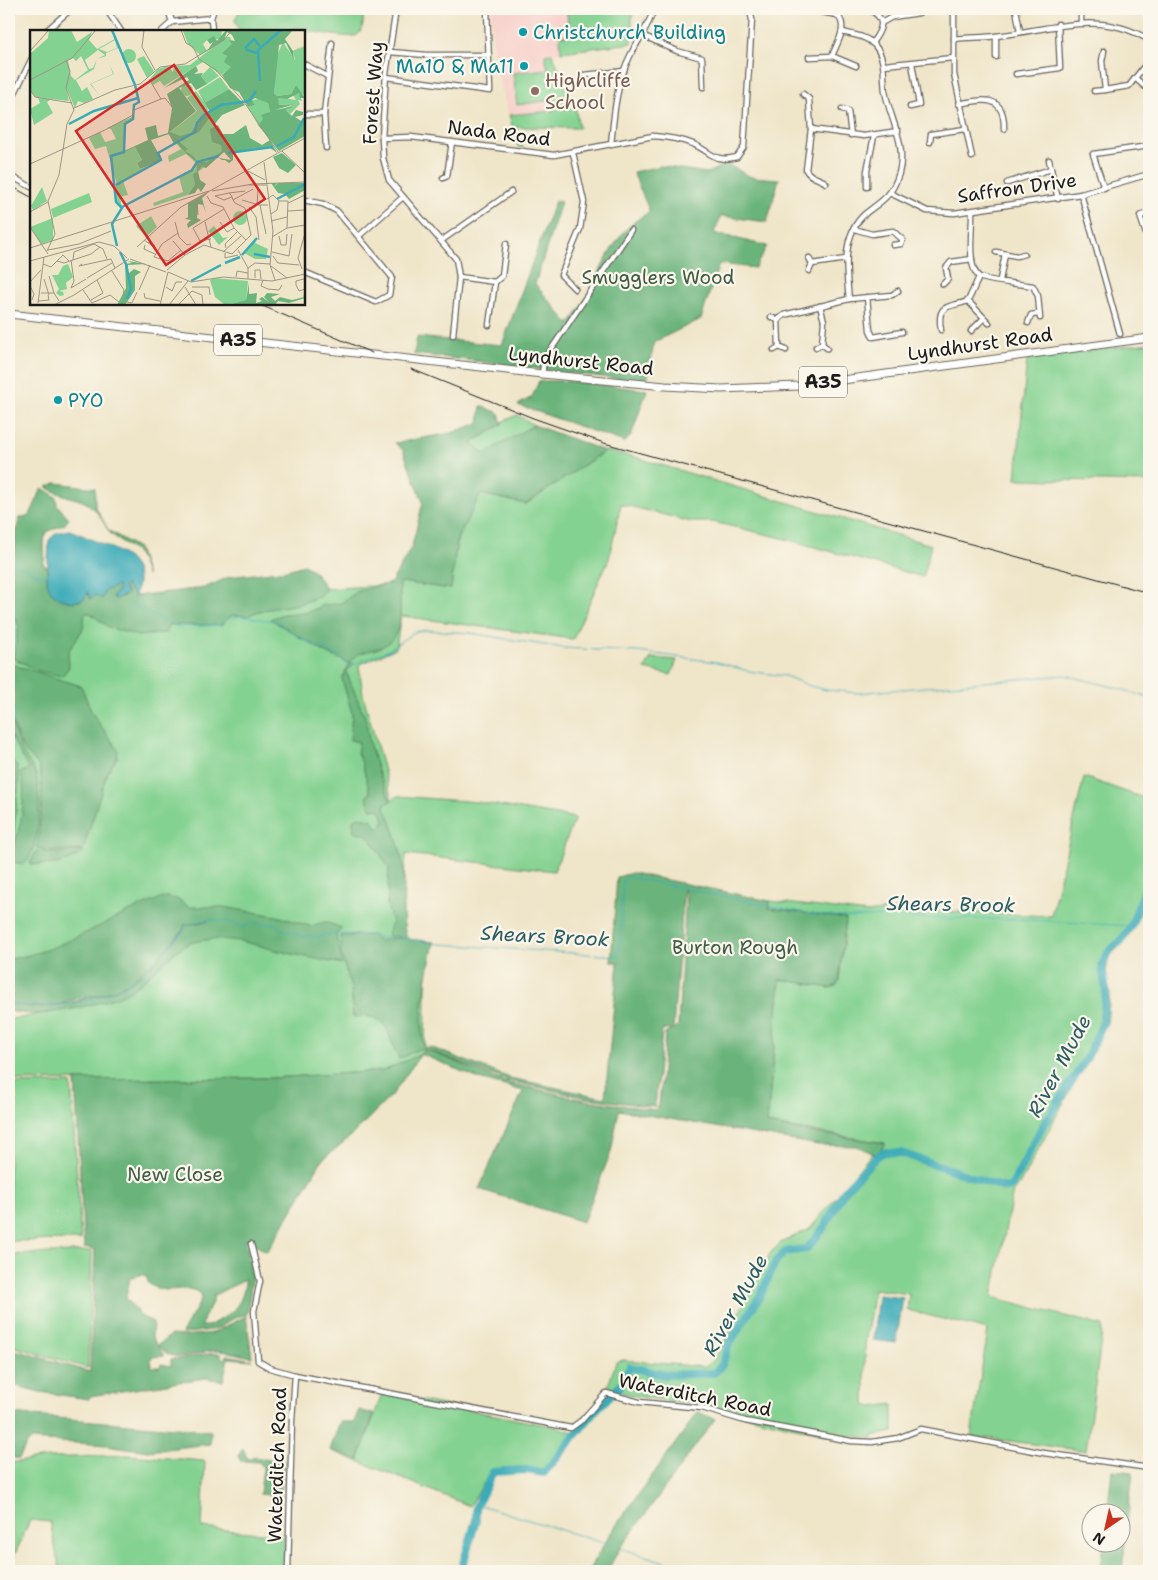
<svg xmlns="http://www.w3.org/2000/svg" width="1158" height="1580" viewBox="0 0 1158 1580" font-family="'Shantell Sans',sans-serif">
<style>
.built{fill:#f7d0ca}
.green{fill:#84d291;stroke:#507756}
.forest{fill:#6bb47b;stroke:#44684c;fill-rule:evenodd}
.water{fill:#3aaab7;stroke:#2b636a}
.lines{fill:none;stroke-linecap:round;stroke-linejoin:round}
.stream{stroke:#3aaab7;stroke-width:1}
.river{stroke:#3aaab7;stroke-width:8}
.minor-casing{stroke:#666259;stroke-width:7}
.primary-casing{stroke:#666259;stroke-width:9}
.minor{stroke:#fff;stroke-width:4.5}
.primary{stroke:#fff;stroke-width:7}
.rail{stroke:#1c1c1c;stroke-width:1}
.culture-dot{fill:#0f9aa8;stroke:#fbf7ec;stroke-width:2}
.education-dot{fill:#8d6e63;stroke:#fbf7ec;stroke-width:2}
.labels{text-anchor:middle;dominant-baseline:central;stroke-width:4.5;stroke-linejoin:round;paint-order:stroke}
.shield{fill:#fbf7ec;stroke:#5f5e5a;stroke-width:1}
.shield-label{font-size:18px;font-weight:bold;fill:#1c1c1c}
.culture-label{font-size:19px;fill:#0d838f;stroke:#fbf7ec;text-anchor:start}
.education-label{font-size:19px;fill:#785e54;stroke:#fbf7ec;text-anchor:start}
.street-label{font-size:19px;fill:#1c1c1c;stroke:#fbf7ec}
.park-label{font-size:19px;fill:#405c45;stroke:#fbf7ec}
.water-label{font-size:20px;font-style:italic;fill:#2a5c62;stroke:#fbf7ec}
.inset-river{fill:none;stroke:#3aaab7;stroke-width:2.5}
.inset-road{fill:none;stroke:#9b9584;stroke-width:1}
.view{fill:#d62828;fill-opacity:0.15;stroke:#d62828;stroke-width:2.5}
.inset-edge{fill:none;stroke:#1c1c1c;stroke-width:2.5}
</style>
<rect width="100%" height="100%" fill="#fbf7ec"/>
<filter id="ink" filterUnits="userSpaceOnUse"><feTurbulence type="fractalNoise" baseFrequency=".02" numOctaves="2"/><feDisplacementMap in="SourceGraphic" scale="10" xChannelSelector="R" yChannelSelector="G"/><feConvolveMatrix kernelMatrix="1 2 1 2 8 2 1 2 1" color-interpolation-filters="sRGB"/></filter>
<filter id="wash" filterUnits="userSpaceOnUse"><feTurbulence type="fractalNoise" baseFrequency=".0096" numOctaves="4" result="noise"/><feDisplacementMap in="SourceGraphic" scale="20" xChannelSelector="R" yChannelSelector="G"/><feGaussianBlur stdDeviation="1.12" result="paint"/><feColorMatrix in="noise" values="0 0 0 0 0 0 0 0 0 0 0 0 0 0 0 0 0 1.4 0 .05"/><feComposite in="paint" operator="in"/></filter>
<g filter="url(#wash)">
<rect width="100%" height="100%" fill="#efe5c9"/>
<path class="built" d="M490,9H632V43L552,53L575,105L579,128L516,127L523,148L518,147L494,62Z"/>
<g class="green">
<path d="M240,9H363C363,16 365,31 357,35C350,40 305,30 295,28L291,31H239L235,20Z"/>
<path d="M563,9H632V43L561,52L560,36L569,35L567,13Z"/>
<path d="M552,53L575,105L579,128L516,127L523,148L518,147L509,115L553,111L551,100L517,105L513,73L548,69L545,55Z"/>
<path d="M1149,343V482L1016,479L1027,359Z"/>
<path d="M517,415L534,425L484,454L472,443L502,424V422Z"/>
<path d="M605,451L631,456L931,545L923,577L782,538L713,522H692L621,504L609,559L573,639L401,616L396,648L359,665L363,695L392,800L397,796L478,802L575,818L554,871L406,854L399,943L427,941L425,1053L383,1071L271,1078L9,1081V1019C50,1015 71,1005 107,986L9,977V624L11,610L399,584L400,581L451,589L457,539L481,494L526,504Z"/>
<path d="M651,658L677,660L671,675L645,669Z"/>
<path d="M1084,777L1149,800V894L1133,929L1108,959L1106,975L1110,994L1107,1023L1018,1187L1013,1191L992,1297L1103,1326L1086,1451L971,1436L988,1330L907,1310L909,1294L874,1289L865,1346V1405L873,1407L893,1404V1432L873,1436V1438L825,1434L705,1406L641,1397L607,1389L616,1362L623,1360L705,1367L714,1360L771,1252L782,1242L810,1229L872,1153L877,1155L885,1143L767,1124L780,979L829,988L836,986L839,980L846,919L769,908L770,901L868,913L896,909L1051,916Z"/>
<path d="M71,1083L81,1240L9,1241V1084Z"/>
<path d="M92,1251L88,1368L9,1345V1255Z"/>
<path d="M382,1393L556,1427L574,1432L543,1470L519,1467L492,1469L470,1506L358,1461Z"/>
<path d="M126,1455L205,1461L202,1528L284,1535L285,1571H60L50,1522L30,1520L9,1568V1463L47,1458Z"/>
</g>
<g class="forest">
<path d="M727,164L751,177L779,179L767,222L721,216L714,233L767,246L755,268L719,264L701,319L654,342L647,382C569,374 492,362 414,354L417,337L502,345L555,201L561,202L535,284L569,324C598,290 606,234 648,213L649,210L633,172L661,166L707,173Z"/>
<path d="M539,381H568L647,390L631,436L624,442L518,405L532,397Z"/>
<path d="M481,406L499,413L502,424L472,443L484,454L534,425L605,451L526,504L481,494L457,539L451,589L400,582C399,608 408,639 376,649C364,652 357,653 349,663L354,664L346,671L365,717L370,745L379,774L391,801L384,805C394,828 404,855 404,881C404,902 401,915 406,936L409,939L434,942L420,941L434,943C427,976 418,1014 424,1048L430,1047L510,1078L605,1098L618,962H611L617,877L632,873L770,901L769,908L846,919L839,980L836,986L830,988L780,979L767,1124L802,1131L885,1143L877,1155L856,1146L818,1145L619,1110L611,1152L583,1222L479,1189L523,1091L479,1079L421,1054L392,1095L350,1137L322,1160L267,1252L246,1239L252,1279L247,1314L236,1317L217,1329L182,1334C186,1324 202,1302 202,1295C184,1280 168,1299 148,1283L147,1277L143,1274L130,1278L126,1298L142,1317L153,1322L152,1337L164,1356L151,1357L152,1367H160L161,1364L171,1366V1359C188,1359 205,1352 220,1354L223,1359H225L226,1355L252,1360L228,1358L223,1381L205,1378L90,1396L89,1399L40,1392L9,1384V1348L90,1372L95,1249L84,1248L75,1080L271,1078L383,1071L421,1054L423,1051L432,1052L504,1082L584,1100L655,1110L659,1106L665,1034L678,1026L686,896L684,888L673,1028L662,1031L655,1107L587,1098L505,1080L428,1050L419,1049L399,1059C384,1031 393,1013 353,1017L351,989L341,953V936L373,935L379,941L396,938L405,939L397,936L387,937L392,922L387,905L389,868L370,838L363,833L354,832L353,820L359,817L371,819L378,828L384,822L381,811L377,808L372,810L366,797L370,793L362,763L357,753L359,742L350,740L352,713L342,679L349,663L326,653L270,619L283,614L305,613L325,605L341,603L358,591L391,583L412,546L423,502L403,450L395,443L451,433L479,423ZM245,1280C244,1301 235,1312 217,1321C212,1324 208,1327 202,1326C202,1316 213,1306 214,1295Z"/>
<path d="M56,483L95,488V506L108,530L138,548L147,576L138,554L111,534C105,526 101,515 93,508C81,496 61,498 47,487Z"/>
<path d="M42,488L56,497L57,505L69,518L65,524L47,532C41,543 47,553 43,564L47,567C45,590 57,604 80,601L88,592L90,599C96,592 108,591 117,586L119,588L113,598L125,596L127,592L123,586L125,584L134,596L204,588L229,577L287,570L304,565L313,570L326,588L319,597L299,604L259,611L247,616L232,615L221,625H168L166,633L138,636L108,627L90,613H85L83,629L68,652L69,667L62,676L39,671L13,658L19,625L17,624V618L13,619L9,627V529L17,531L19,518L30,515Z"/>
<path d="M11,664L81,686L92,713L118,750L117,758L107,773L83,850L57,851L37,848C40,825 45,790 39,767C36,760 28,756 24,750C12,731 1,684 11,664Z"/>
<path d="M9,716C13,727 16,738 21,749C25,758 33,765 36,775C42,794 40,852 24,864L11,862L9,858C19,840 29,791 20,772L31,769L27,766L9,733Z"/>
<path d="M9,759L17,766L19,781L14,830L9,850Z"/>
<path d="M36,851L59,853L84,851C68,865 50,866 30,864Z"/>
<path d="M166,897L177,899L189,907H223L277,916L310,926L325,922L342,928L336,935L342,964C321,960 300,956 279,951C248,943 227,935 194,942C175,947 150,977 134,988C116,1002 58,1013 35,1014C26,1014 17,1012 9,1011V1004C39,1010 52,1007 81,1000C112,992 129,986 153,965C165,954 173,940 184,930L186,925L208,921L185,924L183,930L154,962L126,985L97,996H85L61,1004L37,1007L9,1003V959C66,951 112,914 166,897Z"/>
<path d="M246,1316L252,1357C240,1355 228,1351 217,1351C195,1350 174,1367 158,1345L171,1335L185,1336L213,1333Z"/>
<path d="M359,1410L374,1414L358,1461L330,1450L340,1422H354Z"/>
<path d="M698,1412L715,1419L619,1550L607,1571H588L612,1531Z"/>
<path d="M9,1414L211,1431L210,1444L148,1451L106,1445L31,1440L26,1445L19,1459L9,1457Z"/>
<path d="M243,1448L247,1458H253V1456C262,1460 275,1460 285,1462L280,1496L260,1494L263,1467L259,1462L241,1461L238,1456Z"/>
<path d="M1112,1470L1133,1472L1122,1571H1100L1103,1543L1120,1542V1512H1107Z"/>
</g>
<g class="water">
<path d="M69,530C78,533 86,537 95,541C121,552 147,561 135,596L125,584L123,586L127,594L115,599L113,596L119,588L117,586L105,591L102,599L96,595L90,599L88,592L84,599L74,602L60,599L51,592L47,583L49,540L56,533Z"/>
<path d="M878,1295L903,1298L896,1343L873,1340Z"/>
</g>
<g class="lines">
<g class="stream">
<path d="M9,561L38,575H47"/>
<path d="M134,596V605L137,608L178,627L219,625L229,618L240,616L279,622L299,638L324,648L350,666L389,650L414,632L427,630L470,633L563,648L638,652L717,662L748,671L785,676L810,686L826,690L858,693L879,691L1065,675L1121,689L1149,698"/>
<path d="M9,1003C51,1011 113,1002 146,971C159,958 170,944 183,932L186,925C204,918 225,918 242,927L253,923L275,924L281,929L302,936L318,937L329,934L374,935L381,938L394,937L439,944L617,956L620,949L623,880L628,877L811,914L853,918L896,915L910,918L1016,919L1131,926"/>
<path d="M477,1504L694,1571"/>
</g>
<path class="river" d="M461,1571L476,1520V1507L493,1472L526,1470L544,1473L596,1410L620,1386L630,1367L665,1375L714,1373L722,1365L729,1344L760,1296L776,1261L785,1252L807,1249L825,1226L845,1190L876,1157L884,1152L901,1153L1002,1187L1008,1188L1012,1185L1041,1129L1086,1059L1102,1025L1106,992L1102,965L1110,950L1121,941L1131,926L1144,892L1149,888"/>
</g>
</g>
<g filter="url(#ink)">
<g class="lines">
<g class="minor-casing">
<g id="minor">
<path d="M106,9L121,31"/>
<path d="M168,9L172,22"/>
<path d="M396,9L386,74L382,138L383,158L389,180L456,259L459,277L453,335"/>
<path d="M820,9L821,12L837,15C849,26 837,43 832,56L856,66"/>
<path d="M868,9C887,18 883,28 872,43"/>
<path d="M954,9V74L972,157"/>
<path d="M1016,9L1020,32"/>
<path d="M883,22L892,17L919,13L920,9"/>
<path d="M1081,23V9"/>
<path d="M46,31L71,9"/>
<path d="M162,31L172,22L211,18"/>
<path d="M212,31L211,18L214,9"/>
<path d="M842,32C854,35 868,36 876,47C886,60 883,76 885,91C890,120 907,143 899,173C892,196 883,200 866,213C841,234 846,271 849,299"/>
<path d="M642,35L677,51L702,58L703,87"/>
<path d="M996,36V57"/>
<path d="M954,39C968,37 982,38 996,36C1049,30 1100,9 1149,40"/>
<path d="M1104,51L1102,61L1105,90L1129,86L1149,60"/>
<path d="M390,52L427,55H489"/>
<path d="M809,57L832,56"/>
<path d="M304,64L327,76"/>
<path d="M884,65L953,58"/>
<path d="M1016,74L1060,68L1058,24"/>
<path d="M584,75L624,71"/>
<path d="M386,77L490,91L487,9"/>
<path d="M1135,78L1149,90"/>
<path d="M1094,91L1105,90"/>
<path d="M803,94L809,99L811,129L806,170C811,179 819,177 826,183"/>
<path d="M959,104C984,98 1005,95 1004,129"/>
<path d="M9,105L31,60"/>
<path d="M910,107L919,105L912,63"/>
<path d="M842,109L848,111L851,135"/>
<path d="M304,114H324"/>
<path d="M811,129L864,136L898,131"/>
<path d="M382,138L411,137L554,155L653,136C667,137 680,139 693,144C712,152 713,163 737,157L744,147L752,19L749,9"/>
<path d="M930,142L931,134L965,129"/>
<path d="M611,145C614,113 616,83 631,54C639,39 649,25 654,9"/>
<path d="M9,148H10"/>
<path d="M326,148L324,114L332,43"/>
<path d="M573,153L584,202L580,229L561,275L575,289"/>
<path d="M1049,160L1051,169"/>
<path d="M9,175L31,187"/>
<path d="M443,178L447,176L452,142"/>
<path d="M1007,183L1051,169L1058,199"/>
<path d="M867,187V171L874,136"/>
<path d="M1104,188L1093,154L1149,146"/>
<path d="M890,193L927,211L954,213L1081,194L1149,174"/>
<path d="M1081,194L1120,334"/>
<path d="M304,200L323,204L337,211L392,277L389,295L376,302L304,272"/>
<path d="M972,211C973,225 965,273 982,278C998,283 1017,283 1033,286L1038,296L1040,318"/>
<path d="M1149,213L1140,216L1149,243"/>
<path d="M854,229L872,234L893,231L903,240L901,244L893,245"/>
<path d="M359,236L403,197"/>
<path d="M441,241L511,192"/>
<path d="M996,252L1017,256L1024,254"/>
<path d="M809,258L812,264L809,271"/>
<path d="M812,264L846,259"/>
<path d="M459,277L495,282L502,276L506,244"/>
<path d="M1000,280L1005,254"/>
<path d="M943,284L948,279L946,268L951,262L972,259"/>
<path d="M867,297L870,330L873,337L902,332"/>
<path d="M968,301L989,323"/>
<path d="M820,306L824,321L822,344"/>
<path d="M771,317L778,320"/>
<path d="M1028,323L1031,315L1039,314"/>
<path d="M489,325L495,282"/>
<path d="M941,330C936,302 950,308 968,301L979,277"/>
<path d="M971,331L983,319"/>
<path d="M779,347L778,320L784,315L849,299L892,295L898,291"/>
<path d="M816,347L822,344L827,348"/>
<path d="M774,350L779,347L786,350"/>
<path d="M542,374L544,360L631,230"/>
<path d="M251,1244L260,1281L254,1311L258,1361L270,1368L295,1375"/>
<path d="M288,1571L292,1420L295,1375L571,1428L582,1420L606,1393L639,1402L702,1408L745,1421L851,1441L872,1442L898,1438L921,1429L1044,1453L1149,1468"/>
</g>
</g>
<g class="primary-casing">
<path id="primary" d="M9,314L542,374L665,386L721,389L799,386L1149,338"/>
</g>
<use href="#minor" class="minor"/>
<use href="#primary" class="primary"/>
<g class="rail">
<path d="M9,185L31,197"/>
<path d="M258,304L372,353"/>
<path d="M411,369L533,418L604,443L1149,593"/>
</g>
</g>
</g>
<g class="culture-dot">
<circle cx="523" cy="32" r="5"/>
<circle cx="524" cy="66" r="5"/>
<circle cx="58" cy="400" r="5"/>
</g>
<circle class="education-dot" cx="535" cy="91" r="5"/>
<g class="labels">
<g class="shield">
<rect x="214" y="324.5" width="48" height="31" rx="4"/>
<rect x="799" y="366.5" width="48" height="31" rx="4"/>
</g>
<g class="shield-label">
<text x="238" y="340">A35</text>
<text x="823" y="382">A35</text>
</g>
<g class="culture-label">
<text x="533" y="32">Christchurch Building</text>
<text x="514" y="66" text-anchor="end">Ma10 &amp; Ma11</text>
<text x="68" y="400">PYO</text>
</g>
<g class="education-label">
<text x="545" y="80">Highcliffe<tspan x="545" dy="22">School</tspan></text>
</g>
<g class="street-label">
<text transform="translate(373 93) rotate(-86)">Forest Way</text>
<text transform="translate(499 133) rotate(7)">Nada Road</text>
<text transform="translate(1017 188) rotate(-8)">Saffron Drive</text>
<text transform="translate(980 344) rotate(-8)">Lyndhurst Road</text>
<text transform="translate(581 361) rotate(6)">Lyndhurst Road</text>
<text transform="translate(695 1395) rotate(11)">Waterditch Road</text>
<text transform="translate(277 1465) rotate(-88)">Waterditch Road</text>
</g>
<g class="park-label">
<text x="658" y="277">Smugglers Wood</text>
<text x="735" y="947">Burton Rough</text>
<text x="175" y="1174">New Close</text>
</g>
<g class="water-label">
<text transform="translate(951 904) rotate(1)">Shears Brook</text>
<text transform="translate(545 936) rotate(3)">Shears Brook</text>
<text transform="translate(1059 1066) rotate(-62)">River Mude</text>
<text transform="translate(735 1305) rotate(-61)">River Mude</text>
</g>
</g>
<g transform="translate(30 30)">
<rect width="275" height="275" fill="#efe5c9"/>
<path d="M19,0H41L47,12L62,2L59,10L67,19L85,9L88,18L76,23V26L80,36L93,29L80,36L84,44L61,54L70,66L60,54L83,44L76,26L67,29L64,39L46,50L52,61L57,57L63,69L54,73L48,71L45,78L36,57L39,71L5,67L0,59V24L18,8ZM85,10L87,18L77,22L69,19ZM68,20L75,25L67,29L63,38L59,39L55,30ZM51,26L58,40L45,50L41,46L38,31L43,28L46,31ZM192,0L191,9L177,10L173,14L177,21L170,25L158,14L153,1ZM196,7H200L203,14L193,23L197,26L195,32L202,37L191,45L173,32L134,56L130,51L123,55L120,49L128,39L138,36L143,42L144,36L160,35ZM253,12L265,30L263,22L275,16V65L267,62L266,55L261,64L247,66L244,63L246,28ZM92 26a7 7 0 1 1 14 0a7 7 0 1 1-14 0ZM114,26L124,41L117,48L107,29ZM180,37L189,46L177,54L171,46ZM190,47L199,59L176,72L168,61ZM151 60a6 6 0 1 1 12 0a6 6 0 1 1-12 0ZM166,61L177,76L178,81L171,87L180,85L199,118L168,142L165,154L158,165L124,176L123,173L153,162L149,147L165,139L166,133L156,124L139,132L138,126L151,119L138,104L167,81L157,68ZM269,63L272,71L268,70L270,74L260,84L256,80L266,76L247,81L265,74L248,75L247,67L266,70L263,65ZM8,68L21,69L17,72L23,83L4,95L0,79L10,73ZM229,69L238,72L240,82L228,95L218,77L225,75L222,70ZM104,86L96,94L94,121L105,117L112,130L107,133L110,139L118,136L93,151L98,165L90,167L92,178L86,172V151L76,116L65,119L59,108L70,102L75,112L86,109L81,99L77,98ZM12,157L17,171L3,180L1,176ZM59,163L62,172L23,188L21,179ZM203 188a7 7 0 1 1 14 0a7 7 0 1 1-14 0ZM121,186L127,197L116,207L106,196ZM23,188V210L11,214L0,197ZM184,196L193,208L198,207L189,215L178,201ZM227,207L225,213L238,219L236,229H225L214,223ZM38,234L43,247L36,253L37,259L29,261L40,263L33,262L34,265L30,266L26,263L29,259L22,245H28L33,236ZM184,248L218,251L216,271L195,275L185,267L180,250Z" fill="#84d291" fill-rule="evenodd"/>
<path d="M196,0H263L255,9L263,21L275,15L263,22L264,30L256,13L249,15L244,63L247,66L261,64L266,55L275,68H270L269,63L257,69L248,68L249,75L265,74L245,80L266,76L256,80L262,86L266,80L273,82V76V85L265,87L273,92L275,84V106L249,121L228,95L233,89L231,85L240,82L238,73L225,68L222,70L225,75L218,77L209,62L200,58L192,45L201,37L194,32L197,26L192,23L202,14L199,10L205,11L202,5L197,2L194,10L177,21L183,12L180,14L177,10L184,6L187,11ZM166,36L168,41L164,44L173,43L171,46L177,54L166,60L161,53L149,58L166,81L140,102L150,106L161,103L170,88L180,82L168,61L176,72L199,59L215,75L192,85L184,95L180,87L169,102L148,111L158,119L155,121L163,126L167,131V132H176V133L192,121L191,115L182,112L180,99L188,95L193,104H203L216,95L220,108L232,115L240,110L247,123L239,117L221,119L203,124V130L199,133L195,130H192L189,128L201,130L194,122L176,138L173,137L174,134L168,141L170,150L176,154L171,162L168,158L165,163L158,165L165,154L163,144L167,142V132L156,123L147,113L144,114L139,104L121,110L132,130L110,139L107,133L112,130L105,117L94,122V121L118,110L115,98L126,95L128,106L138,103L142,78L137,64L159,50L157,47L134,58ZM252,123L266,135L258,143L249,138L243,127ZM241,153H247L244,157L248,153H275V160L259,169L255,164L248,163ZM179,162L172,168L176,183L173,175L168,174L167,188L171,190L158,198L157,194L161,190L155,189L158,187V173ZM98,231L116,234L98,235V244L104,239L111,242L105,246V260L95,275H87L96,258L95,234L102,233ZM219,253V264L227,263L226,273L232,271L229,269L232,267L239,272L234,267L237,263L250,264L241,267L245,271L250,267L262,270L274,267L273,264L275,268L259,273L248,271L245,275H198L216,270Z" fill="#6bb47b"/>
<path class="inset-river" d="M82,0L105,55L109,72L104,75L103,89L95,94L94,122L81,126L86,172L92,178L82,194L87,216M227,23L217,20L216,17L224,9L230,16M230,51L228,20L251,0M39,94L64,81L108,68M247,116L264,107L274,88M198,123L243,117M86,155L131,130L128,123L165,102L167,93L174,85L191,75L219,71L226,61M247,169L275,154M92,177L162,140L167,132L189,126M90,222L96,234L101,259L97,269M224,224L240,227M212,225L227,208M195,233L210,227M161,251L191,235"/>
<path class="inset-road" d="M114,0L112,17L125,40M123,0H147M151,0L156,13L163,17L169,29L186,40L214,72L248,122M0,21L19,0M0,50L42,28L66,0M0,60L5,67L42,73M131,69L135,68L142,77M44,78L85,60L110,54L130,37L155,34L194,10L202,0M252,121L275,143M234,132L243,201L240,235L245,250M0,134L75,100L103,85L104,80L131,69L119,49M218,141L235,150M219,155H236M182,161L223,154L275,152M199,163L215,161M177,166L181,173L193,177L204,198L216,210M202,167L194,170L185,166L199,163L201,165L202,167L203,170L205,173L215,178L221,205M167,168L168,185M237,169L243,165L249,171H258L257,198M203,170L223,159M212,170L229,175H238M258,173L275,165M227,175L228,159M230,175L236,204M219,177L226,187L229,210M258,181L275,180M0,182L18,172M241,184L247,180L249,171M241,191L257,187M145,192L149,207L157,215L161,214M175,192L181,217M190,192L197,202L204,198M0,197L18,224M148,203L132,214L124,227L138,231L151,220M249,206L251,215H256L257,204M242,207L257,198L275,195M181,209L170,211L163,198L194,179M114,210L124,217L125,216L118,212M143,211L155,225M115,215L114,219L125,224M107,217L151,177L275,108M0,218L179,161M196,218L195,214L207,202M18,220L49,214L81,201M208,220L218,238V249M17,221L25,204L18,171L29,145L37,94L44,80L36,58L40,41L36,30M193,222L211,206M242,222L259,226L262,204M195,223V228L208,225M243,226L248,233L269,235M100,229L136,242M41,230L44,251M43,230L44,222L64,214L73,219L77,229M0,231L69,212L84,216L97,228M27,231L34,233L61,224L70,217M13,234L21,237L33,225L39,231M52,234L49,236L81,229L85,238M241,236L257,248M218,238L225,233L240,234M272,239L268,228L275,203M137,240L155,225L174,215L202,224L221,205M82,241L94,260L93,266M138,242L161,252L193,247L242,251L275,244M19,246L24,263M206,247L207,241L218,243M57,248L82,233M225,248V240H230L231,249M14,249L19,265M274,249L266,251V255L269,261L275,259M233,250L231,256L238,259L249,260L252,255M44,251L41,258L56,249M0,252L11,240M0,256L4,264L2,270M136,257L142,261L146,252H152M155,257L166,275M162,257H179L180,265M53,260L62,273L80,265L89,272M109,260L120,235M11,263H24L29,271M114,263L115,268L130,271M61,270L73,263L67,250M8,271L19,270L18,265M97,272L102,273L107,262M8,273L14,227M24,275L44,265L99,229M130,275L138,242M139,275L158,251M148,275L162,261L172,265L173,275"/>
<path class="view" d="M144,35L235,169L136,235L46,101Z"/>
<rect width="275" height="275" class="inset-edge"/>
</g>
<rect width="1158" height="1580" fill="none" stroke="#fbf7ec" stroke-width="30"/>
<g transform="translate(1106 1528) rotate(214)"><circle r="24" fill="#fbf7ec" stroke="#a29f99"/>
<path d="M0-4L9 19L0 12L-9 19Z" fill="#c8321e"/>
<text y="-8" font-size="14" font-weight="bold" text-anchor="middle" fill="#1c1c1c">N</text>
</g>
</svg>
